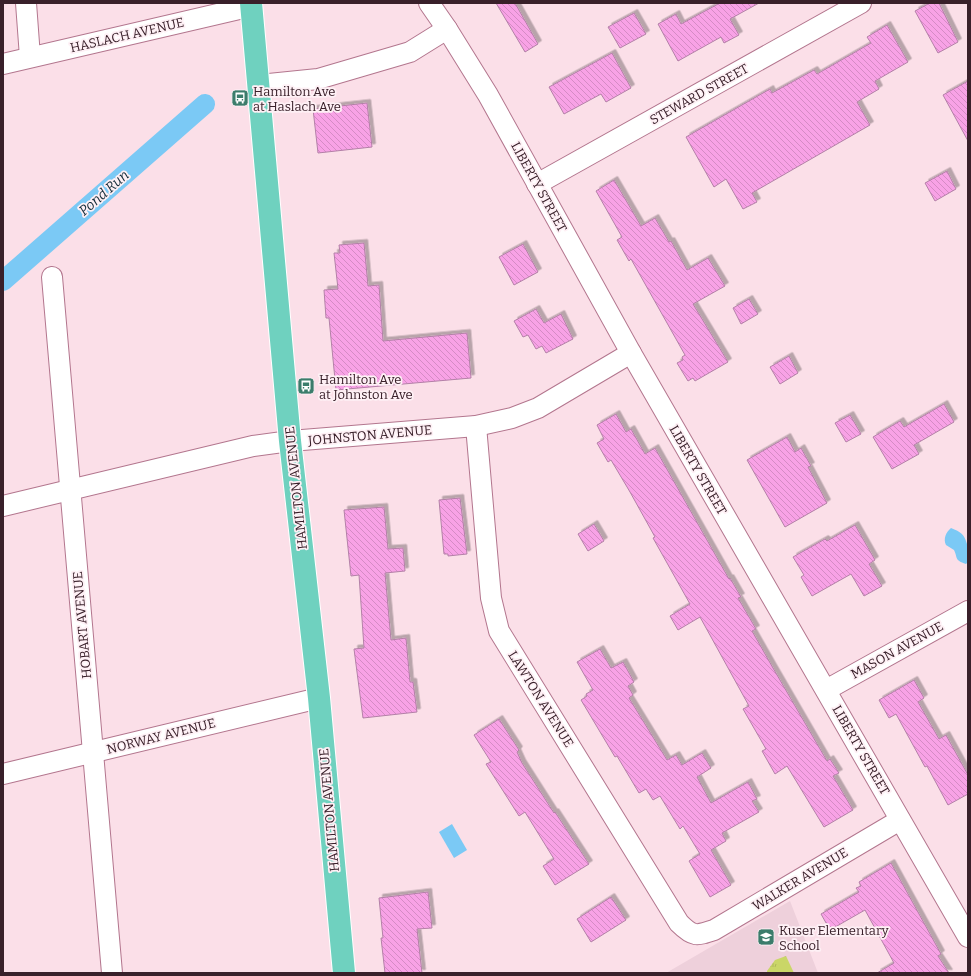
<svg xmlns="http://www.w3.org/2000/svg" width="971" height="976" viewBox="0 0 971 976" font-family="Bitter,serif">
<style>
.built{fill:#eed0db}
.grass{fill:url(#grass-tufts)}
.water{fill:#7bc9f5}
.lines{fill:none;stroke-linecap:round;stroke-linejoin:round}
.canal{stroke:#7bc9f5;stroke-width:20}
.building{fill:url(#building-back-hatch);stroke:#b380a7;filter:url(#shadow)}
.minor-casing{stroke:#b3768e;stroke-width:22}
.major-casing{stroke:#fff;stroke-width:24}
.minor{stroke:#fff;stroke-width:20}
.major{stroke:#6fd1bf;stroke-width:22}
.labels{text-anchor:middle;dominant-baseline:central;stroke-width:3.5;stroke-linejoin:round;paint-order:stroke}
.street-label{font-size:13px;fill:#39202a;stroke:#fef0f5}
.poi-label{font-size:13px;fill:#39202a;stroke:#fef0f5;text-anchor:start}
.water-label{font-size:14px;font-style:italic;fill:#152d3a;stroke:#fef0f5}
</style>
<defs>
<pattern id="grass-tufts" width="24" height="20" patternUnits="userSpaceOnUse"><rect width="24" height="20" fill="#cad667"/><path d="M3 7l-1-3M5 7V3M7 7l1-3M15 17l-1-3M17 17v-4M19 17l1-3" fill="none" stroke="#aeb75a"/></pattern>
<pattern id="building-back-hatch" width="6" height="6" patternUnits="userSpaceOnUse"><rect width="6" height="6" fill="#f8a2e6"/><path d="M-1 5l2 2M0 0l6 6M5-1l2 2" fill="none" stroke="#d58bc5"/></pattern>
<filter id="shadow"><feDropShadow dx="3.5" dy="-3.5" stdDeviation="0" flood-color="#0004"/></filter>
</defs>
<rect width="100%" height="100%" fill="#fbdfe8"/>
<path class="built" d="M790,901L818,973H666Z"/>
<path class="grass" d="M786,956L794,973H767V971L775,960Z"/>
<g class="water">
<path d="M951,528C961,532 964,534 967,544L968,545V562L966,564C954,560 958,558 954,550L946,545C943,539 946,532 951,528Z"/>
<path d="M452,824L467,850L454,858L439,832Z"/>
</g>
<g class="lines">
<path class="canal" d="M3,281L205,104"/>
</g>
<g class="building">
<path d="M496,3H515L538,44L525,52Z"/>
<path d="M720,3H759L730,19L739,35L724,43L721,37L678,61L658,24L676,14L681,24Z"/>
<path d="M930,3H939L958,42L938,53L915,11Z"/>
<path d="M634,13L646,34L620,48L608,27Z"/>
<path d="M887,25L908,62L875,81L879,89L857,102L870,125L752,193L757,202L743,209L726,179L714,187L686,137L770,89L772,93L814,70L817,74L871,43L867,37Z"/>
<path d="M612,53L631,88L606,102L601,94L564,114L549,87Z"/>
<path d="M968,81V141L943,95Z"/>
<path d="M367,103L372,147L318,153L313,109Z"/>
<path d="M947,171L956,189L935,201L925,183Z"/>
<path d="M614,180L641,226L655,218L669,242L671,241L687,270L708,258L725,286L693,304L728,362L695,381L693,378L688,381L677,363L683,360L682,357L685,355L631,259L629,261L617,240L622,237L596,191Z"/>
<path d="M364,243L368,286L379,285L383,341L467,333L471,378L336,390L329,318H326L324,290L338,289L334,253H340L339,245Z"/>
<path d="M523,244L538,272L514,285L499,257Z"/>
<path d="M749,299L758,314L741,324L733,308Z"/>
<path d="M536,309L544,323L561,314L573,339L546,353L542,346L536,349L528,335L523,337L514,321Z"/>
<path d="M789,356L798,373L780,384L770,367Z"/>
<path d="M944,404L954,422L914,445L919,454L892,469L873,437L900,421L904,427Z"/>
<path d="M616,414L626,432L631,429L645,454L655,448L729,579L730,578L741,597L738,598L756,629L752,631L773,668L827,761L830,759L839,773L833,776L853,810L824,827L787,766L775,774L762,751L766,749L743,709L749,706L700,617L678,630L670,616L690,604L653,538L655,537L630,492L611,460L608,462L597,443L604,439L597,425Z"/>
<path d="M850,415L861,434L846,442L835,423Z"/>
<path d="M787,437L795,452L801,448L811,466L808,467L827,503L785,527L747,460Z"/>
<path d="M460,498L467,554L448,556V554H444L439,500Z"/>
<path d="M384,507L388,549L403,548L405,571L385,573L391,640L406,638L410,682H413L417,712L363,718L354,649L364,648L359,575L351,576L344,510Z"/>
<path d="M594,524L604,541L588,551L578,534Z"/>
<path d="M855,525L875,560L869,564L882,586L864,596L851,574L812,596L801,577L804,575L793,557L825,539L827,541Z"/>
<path d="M600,649L611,668L623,662L634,682L628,686L633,695L629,698L667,760L676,755L682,765L702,753L711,768L697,777L711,803L748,782L757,799L752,801L759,812L722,833L726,841L711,850L731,885L710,897L689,861L700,854L683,826L680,829L660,796L653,800L646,789L639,793L617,756L615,757L581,700L587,696L586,694L593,690L577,662Z"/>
<path d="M914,680L924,698L918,702L939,739L946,735L968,775V794L948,805L927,766L925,767L896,714L889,718L879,700Z"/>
<path d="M499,719L519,750L517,752L522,763L554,813L555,812L589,864L555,885L543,866L554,859L525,812L519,816L486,764L491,762L474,735Z"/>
<path d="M891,863L941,954L938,956L949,973H877L894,963L865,910L830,930L821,914L859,892L856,888L861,886L859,882Z"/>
<path d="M428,892L432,928L417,929L422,973H385L381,938H383L379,898Z"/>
<path d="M611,897L626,920L591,942L577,919Z"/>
</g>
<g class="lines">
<g class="minor-casing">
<g id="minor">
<path d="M26,3L30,57"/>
<path d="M429,3L447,29L488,95L631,353L968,937"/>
<path d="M3,64L252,6"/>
<path d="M259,85L318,79L410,52L447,29"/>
<path d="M537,184L861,3"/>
<path d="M52,277L112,973"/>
<path d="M476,426L491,598L499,631L679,923C693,937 696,936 714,930L900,820"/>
<path d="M3,506L253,446L290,441L476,426L512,418L538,408L631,353"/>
<path d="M826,690L968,611"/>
<path d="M3,774L319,698"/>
</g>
</g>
<g class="major-casing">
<path id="major" d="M251,3L290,441L319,698L344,973"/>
</g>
<use href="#minor" class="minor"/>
<use href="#major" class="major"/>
</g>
<defs>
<g id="bus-square" transform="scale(0.9)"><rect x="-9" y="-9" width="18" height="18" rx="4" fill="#3b7c6b" stroke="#fef0f5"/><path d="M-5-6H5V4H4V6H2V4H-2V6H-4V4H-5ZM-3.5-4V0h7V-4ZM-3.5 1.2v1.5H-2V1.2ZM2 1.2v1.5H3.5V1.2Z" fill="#fff"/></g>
<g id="school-square" transform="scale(0.9)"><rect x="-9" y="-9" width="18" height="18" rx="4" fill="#3b7c6b" stroke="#fef0f5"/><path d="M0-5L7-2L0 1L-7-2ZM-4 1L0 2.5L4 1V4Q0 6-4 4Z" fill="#fff"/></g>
</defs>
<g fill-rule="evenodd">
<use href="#bus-square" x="240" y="98"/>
<use href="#bus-square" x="306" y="386"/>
<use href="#school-square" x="766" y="937"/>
</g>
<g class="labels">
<g class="street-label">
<text transform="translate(127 35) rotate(-13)">HASLACH AVENUE</text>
<text transform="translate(699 94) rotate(-29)">STEWARD STREET</text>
<text transform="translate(539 187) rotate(61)">LIBERTY STREET</text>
<text transform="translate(370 435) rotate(-5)">JOHNSTON AVENUE</text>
<text transform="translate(698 470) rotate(60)">LIBERTY STREET</text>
<text transform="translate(296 488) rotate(-96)">HAMILTON AVENUE</text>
<text transform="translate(82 625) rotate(-95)">HOBART AVENUE</text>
<text transform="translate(897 650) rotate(-29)">MASON AVENUE</text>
<text transform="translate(541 699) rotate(58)">LAWTON AVENUE</text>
<text transform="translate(161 736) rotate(-14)">NORWAY AVENUE</text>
<text transform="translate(861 750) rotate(60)">LIBERTY STREET</text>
<text transform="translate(329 810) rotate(-95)">HAMILTON AVENUE</text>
<text transform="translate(800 879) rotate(-31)">WALKER AVENUE</text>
</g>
<g class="poi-label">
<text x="253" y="91">Hamilton Ave<tspan x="253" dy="15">at Haslach Ave</tspan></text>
<text x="319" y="379">Hamilton Ave<tspan x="319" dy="15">at Johnston Ave</tspan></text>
<text x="779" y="930">Kuser Elementary<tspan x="779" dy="15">School</tspan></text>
</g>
<g class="water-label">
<text transform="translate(104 193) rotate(-41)">Pond Run</text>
</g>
</g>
<rect width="971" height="976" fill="none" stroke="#39202a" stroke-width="8"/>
</svg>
